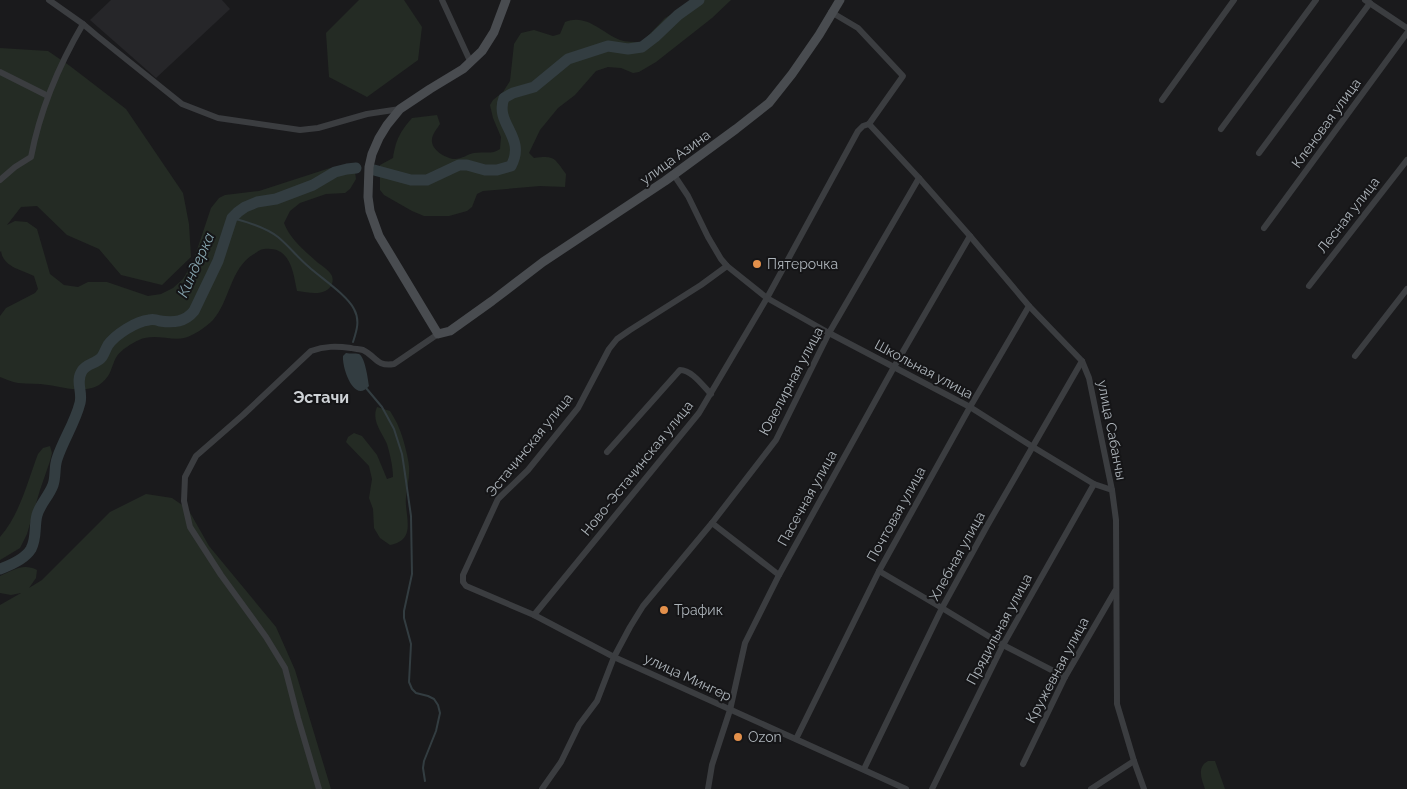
<svg xmlns="http://www.w3.org/2000/svg" width="1407" height="789" viewBox="0 0 1407 789" font-family="Raleway,sans-serif">
<style>
.built{fill:#262629}
.green{fill:#242b24}
.water{fill:#333d41}
.lines{fill:none;stroke-linecap:round;stroke-linejoin:round}
.stream{stroke:#333d41;stroke-width:2}
.river{stroke:#333d41;stroke-width:11}
.street{stroke:#3b3d40;stroke-width:6}
.secondary{stroke:#494c50;stroke-width:9}
.poi-dot{fill:#e3904b;stroke:#151517;stroke-width:2}
.labels{text-anchor:middle;dominant-baseline:central;stroke-width:4;stroke-linejoin:round;paint-order:stroke}
.street-label{font-size:14px;fill:#adb4ba;stroke:#151517}
.poi-label{font-size:14px;fill:#adb4ba;stroke:#151517;text-anchor:start}
.water-label{font-size:15px;font-style:italic;fill:#88a7b1;stroke:#151517}
.quarter-label{font-size:16px;font-weight:bold;fill:#ced2d6;stroke:#151517}
</style>
<rect width="100%" height="100%" fill="#1a1a1c"/>
<path class="built" d="M111,0H222L230,9L156,78L90,20Z"/>
<g class="green">
<path d="M359,0H404L422,27L418,60L367,97L329,77L326,33Z"/>
<path d="M696,0H731L712,18L656,62L639,72L633,73L621,68L608,67L596,71L575,95L558,108L540,130L529,153L534,158C555,155 554,158 566,174L565,187L540,186L483,191L477,194L472,207L467,211L449,216H424L412,211L384,195L380,190V165L393,158C396,139 400,132 412,118L437,115L440,124C437,129 431,135 432,142C433,151 447,159 455,159C462,159 468,154 474,153C483,151 492,155 500,149L501,137L493,118L490,105L493,100L503,92L510,81L514,44L521,33L534,30L553,36L560,34L565,22C587,13 602,33 620,40C626,42 634,42 641,42L646,38L665,18Z"/>
<path d="M0,48L48,51L70,66L126,109L183,193L189,224L191,257L162,285L121,275L99,249L67,235L37,206L21,207L7,225L15,221L27,222L37,229L50,274L64,285L78,287L88,282H107L148,296L161,294L173,288L183,279L193,262L211,208L219,198L225,195L259,191L330,168L340,167L355,172L356,179L350,189L345,193L326,194L300,203L290,211L284,223C290,239 305,251 317,262C322,266 329,270 332,276C333,279 333,283 331,286C323,297 308,292 297,291C293,272 291,246 264,249C261,249 257,252 254,254C230,268 230,301 213,320C206,327 193,336 184,338C171,341 153,333 139,340C132,343 121,350 117,356C113,362 112,370 108,376C94,397 68,388 48,385C38,383 28,384 18,383C12,382 6,379 0,377V316L6,308L35,293L38,289L34,276C22,270 3,267 1,251L0,252Z"/>
<path d="M377,407L390,411C393,416 397,422 399,428C403,437 408,456 409,466C410,477 407,486 406,497C404,515 418,540 390,545L380,538L374,528L373,509L369,498L372,479L369,466L346,442L348,437L354,433L362,436L377,455L387,479L393,477C393,467 390,454 387,444C382,432 371,421 377,407Z"/>
<path d="M50,446L52,453L50,461L40,490L27,534L20,548L0,560V537C20,514 27,483 38,454L43,448Z"/>
<path d="M146,494L172,498L188,509L209,546L276,627L295,670L331,789H0V605L21,593L11,595L0,593V576C14,570 23,563 37,570L36,578L29,588L42,580L110,512Z"/>
<path d="M1208,761H1215L1225,789H1205C1201,778 1197,767 1208,761Z"/>
</g>
<path class="water" d="M346,353C350,354 355,353 359,354C365,357 368,379 369,386C354,404 342,368 343,356Z"/>
<g class="lines">
<g class="stream">
<path d="M232,218C248,222 265,227 278,237C289,246 298,258 309,267C321,278 347,295 354,309C360,320 357,330 353,342"/>
<path d="M366,388L382,407L394,429L402,454L404,467L411,516L412,574L404,611V618L411,644L409,682L412,689L416,693L428,696L434,699L438,705L440,713L436,731L424,761L423,768L425,781"/>
</g>
<g class="river">
<path d="M374,170L411,180H427L459,165H467L485,170H497L511,166C527,137 494,124 504,98L513,93L534,87L568,59L608,46L628,49L642,47L655,37L678,15L699,0"/>
<path d="M0,569C11,565 25,559 31,549C37,538 34,526 37,515C40,504 49,496 53,485C56,477 54,468 57,459C63,440 75,423 80,403C83,392 75,381 82,371C86,364 95,364 101,358C104,355 105,350 108,345C115,335 136,321 149,320C153,319 157,320 160,321C174,323 185,322 194,311L218,261L232,218L238,212L245,207L257,202L276,199L313,185L335,172L347,169L356,168"/>
</g>
<g class="street">
<path d="M49,0L83,24L96,35L182,104L218,118L300,130L318,128L367,114L400,109"/>
<path d="M442,0L471,63"/>
<path d="M1365,0L1407,28"/>
<path d="M831,12L858,28L903,76L869,124"/>
<path d="M0,72L48,96"/>
<path d="M1162,100L1234,0"/>
<path d="M869,124L919,178L970,236L1029,306L1082,361L1089,378L1112,490L1116,520L1117,704L1134,761L1144,789"/>
<path d="M1221,129L1316,0"/>
<path d="M1259,153L1370,3"/>
<path d="M674,175L688,196L708,237L721,259L727,266L767,298L829,333L970,407L1033,447L1094,484L1112,490"/>
<path d="M0,180L15,167L31,157C40,110 59,65 83,24"/>
<path d="M1264,228L1407,33"/>
<path d="M727,266L701,285L630,330L617,339L609,349L578,408L528,470L498,499L463,575V582L466,586L534,615L614,657L906,789"/>
<path d="M1309,286L1407,160"/>
<path d="M1355,356L1407,289"/>
<path d="M607,452L680,370C692,370 703,386 711,394"/>
<path d="M712,523L779,575"/>
<path d="M879,571L942,608L1003,645L1065,677"/>
<path d="M534,615L699,413L767,298L858,131L863,126L869,124"/>
<path d="M796,739L879,571L970,407L1029,306"/>
<path d="M1023,764L1065,677L1115,591"/>
<path d="M864,769L942,608L987,526L1082,361"/>
<path d="M319,789L298,718L285,668L266,637L221,575L190,527L184,501L185,477L196,456L243,415L311,351C325,346 336,346 351,348C354,349 359,349 363,350C376,356 376,367 394,364L438,334"/>
<path d="M542,789L561,762L579,725L597,701L614,657L630,627L643,606L712,523L776,440L829,333L919,178"/>
<path d="M708,789L712,765L730,710L745,643L779,575L894,367L970,236"/>
<path d="M932,789L1003,645L1094,484"/>
<path d="M1091,789L1134,761"/>
</g>
<path class="secondary" d="M506,0L494,32L482,51L463,69L430,89L400,109L387,125L379,138L372,154L369,167L368,197L370,211L379,236L438,334L450,331L492,301L543,262L665,181L736,129L769,103L792,74L819,35L840,0"/>
</g>
<g class="poi-dot">
<circle cx="757" cy="264" r="5"/>
<circle cx="664" cy="610" r="5"/>
<circle cx="738" cy="737" r="5"/>
</g>
<g class="labels">
<g class="street-label">
<text transform="translate(1326 123) rotate(-54)">Кленовая улица</text>
<text transform="translate(675 157) rotate(-36)">улица Азина</text>
<text transform="translate(1348 215) rotate(-52)">Лесная улица</text>
<text transform="translate(924 369) rotate(28)">Школьная улица</text>
<text transform="translate(791 381) rotate(-62)">Ювелирная улица</text>
<text transform="translate(1112 430) rotate(79)">улица Сабанчы</text>
<text transform="translate(529 445) rotate(-51)">Эстачинская улица</text>
<text transform="translate(637 468) rotate(-51)">Ново-Эстачинская улица</text>
<text transform="translate(807 498) rotate(-61)">Пасечная улица</text>
<text transform="translate(896 514) rotate(-61)">Почтовая улица</text>
<text transform="translate(957 556) rotate(-61)">Хлебная улица</text>
<text transform="translate(999 629) rotate(-62)">Прядильная улица</text>
<text transform="translate(1057 670) rotate(-62)">Кружевная улица</text>
<text transform="translate(688 677) rotate(25)">улица Мингер</text>
</g>
<g class="poi-label">
<text x="767" y="264">Пятерочка</text>
<text x="674" y="610">Трафик</text>
<text x="748" y="737">Ozon</text>
</g>
<g class="water-label">
<text transform="translate(196 265) rotate(-66)">Киндерка</text>
</g>
<g class="quarter-label">
<text x="321" y="397">Эстачи</text>
</g>
</g>
</svg>
